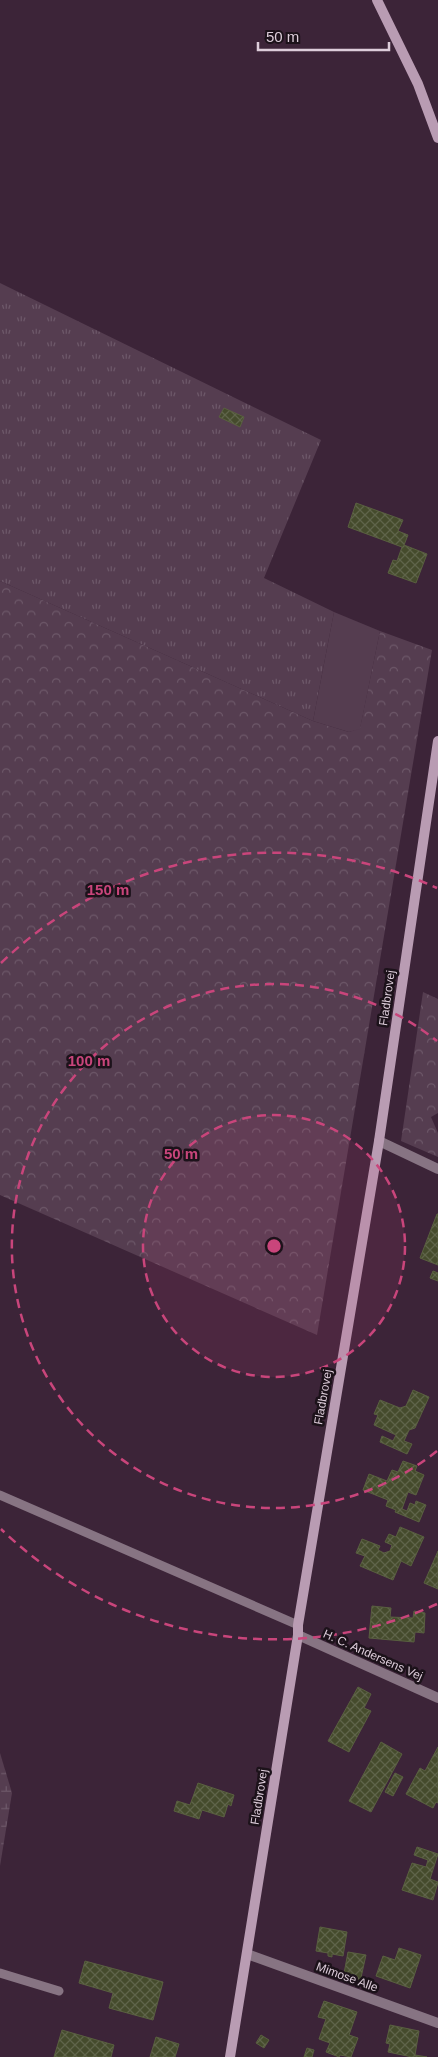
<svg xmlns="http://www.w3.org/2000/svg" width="438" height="2057" viewBox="0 0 438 2057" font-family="Arial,sans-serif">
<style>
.grass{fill:url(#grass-tufts)}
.forest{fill:url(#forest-crowns)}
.wetland{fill:url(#wetland-marsh)}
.pitch{fill:#553d50}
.building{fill:url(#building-cross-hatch);stroke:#595f40}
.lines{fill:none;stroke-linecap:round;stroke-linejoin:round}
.service{stroke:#877483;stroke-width:9}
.minor{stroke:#877483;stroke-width:10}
.secondary{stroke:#b99cb3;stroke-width:10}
.ring{fill:none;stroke:#c9457b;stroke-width:2.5;stroke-dasharray:9 6}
.labels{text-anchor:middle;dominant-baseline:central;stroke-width:5;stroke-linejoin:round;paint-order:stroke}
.street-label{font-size:12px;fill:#ddcdda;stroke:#1c121a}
.centre{fill:#c9457b;stroke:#1c121a;stroke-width:2.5}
.ring-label{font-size:15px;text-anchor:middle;font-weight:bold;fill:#c9457b;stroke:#1c121a;stroke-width:5;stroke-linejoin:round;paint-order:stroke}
</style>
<defs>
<pattern id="grass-tufts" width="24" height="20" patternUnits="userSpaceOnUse" patternTransform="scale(1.25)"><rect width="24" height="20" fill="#553d50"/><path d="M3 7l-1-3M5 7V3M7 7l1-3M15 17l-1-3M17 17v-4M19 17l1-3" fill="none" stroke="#6d5869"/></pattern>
<pattern id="forest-crowns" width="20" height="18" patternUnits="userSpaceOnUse" patternTransform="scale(1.25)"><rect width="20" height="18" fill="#553d50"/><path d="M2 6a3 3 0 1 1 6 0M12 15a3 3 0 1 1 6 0" fill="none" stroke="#6d5869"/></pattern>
<pattern id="wetland-marsh" width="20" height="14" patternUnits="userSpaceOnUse" patternTransform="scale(1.25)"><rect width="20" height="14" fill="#553d50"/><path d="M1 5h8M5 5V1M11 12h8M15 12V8" fill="none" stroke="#6d5869"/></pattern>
<pattern id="building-cross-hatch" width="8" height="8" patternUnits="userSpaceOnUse" patternTransform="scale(1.25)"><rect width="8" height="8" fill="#454b2c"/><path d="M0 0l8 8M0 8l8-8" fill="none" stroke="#5f644a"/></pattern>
</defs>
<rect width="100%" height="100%" fill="#3c2438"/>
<path class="grass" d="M0,283L321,440L264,578L334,612L313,721L0,581Z"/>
<g class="forest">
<path d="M0,581L313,721L349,732L360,728L380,631L432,650L317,1335L0,1195Z"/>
<path d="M423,992L438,999V1113L431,1117L438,1133V1157L401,1141Z"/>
</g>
<path class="wetland" d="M0,1753L12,1793L0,1866Z"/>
<path class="pitch" d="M334,612L380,631L360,729L349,732L313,721Z"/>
<g class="building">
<path d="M224,408L244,417L240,427L219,417Z"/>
<path d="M356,503L403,520L398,531L408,535L404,545L427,554L416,583L388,573L393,560L397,561L402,547L348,527Z"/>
<path d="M437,1214H438V1265L420,1258Z"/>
<path d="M433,1271L438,1273V1281L430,1278Z"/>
<path d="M413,1390L429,1397L415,1428L409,1430L404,1441L412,1444L407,1454L380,1442L382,1436L393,1441L396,1435L374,1425L378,1415L374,1414L380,1400L400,1408L406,1406Z"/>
<path d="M403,1461L417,1466L415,1471L424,1475L416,1495L408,1492L402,1509L407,1511L410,1503L415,1505L416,1501L426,1505L419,1522L395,1512L396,1510L386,1506L388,1500L363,1490L369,1474L387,1481L392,1470L398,1472Z"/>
<path d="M400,1527L424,1537L411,1566L401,1561L393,1580L360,1566L365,1556L356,1553L362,1539L380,1546L378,1550L384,1553L390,1551L392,1545L385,1542L389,1534L396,1537Z"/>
<path d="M438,1551V1589L424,1583Z"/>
<path d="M372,1606L391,1608L390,1617L413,1618L414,1611L425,1613L424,1633L415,1632L414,1642L369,1638Z"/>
<path d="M358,1687L371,1694L364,1708L371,1711L349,1752L328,1741Z"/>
<path d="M381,1742L402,1754L371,1812L349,1801Z"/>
<path d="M438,1747V1803L436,1802L433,1808L406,1794L420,1768L425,1771Z"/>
<path d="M395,1773L403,1777L393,1796L385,1792Z"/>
<path d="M198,1783L234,1795L231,1806L228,1804L224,1817L202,1810L199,1819L174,1811L177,1801L190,1805Z"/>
<path d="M417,1847L438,1854L430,1879L438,1882L433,1900L402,1890L412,1863L426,1867L428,1860L414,1855Z"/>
<path d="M320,1927L347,1932L343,1956L332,1954V1957L328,1956V1953L316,1951Z"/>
<path d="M399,1948L421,1955L410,1988L376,1976L383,1956L395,1960Z"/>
<path d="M348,1952L366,1955L360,1982L343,1979Z"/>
<path d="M85,1961L163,1982L153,2020L109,2008L113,1993L79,1983Z"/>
<path d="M324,2001L357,2012L349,2035L358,2038L351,2057L340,2055L339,2057L326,2052L330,2043L319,2039L326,2019L318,2017Z"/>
<path d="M390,2025L419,2031L415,2055L427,2057H412L388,2052L390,2044L386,2043Z"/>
<path d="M62,2030L114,2045L111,2057H54Z"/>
<path d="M261,2035L269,2040L264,2048L256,2043Z"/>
<path d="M156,2037L179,2044L175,2057H150Z"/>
<path d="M307,2048L314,2050L312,2057H304Z"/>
</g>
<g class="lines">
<g class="service">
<path d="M0,1495L298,1625"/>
<path d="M0,1973L59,1991"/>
</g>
<g class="minor">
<path d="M379,1141L438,1169"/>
<path d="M298,1635L438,1698"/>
<path d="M247,1954L438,2023"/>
</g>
<g class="secondary">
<path d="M377,0L418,84L438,138"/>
<path d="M230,2057L298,1635V1625L379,1141L438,741"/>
</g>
</g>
<circle cx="274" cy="1246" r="131" fill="#c9457b" fill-opacity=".12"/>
<g class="ring">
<circle cx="274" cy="1246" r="131"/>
<path d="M437 1451A262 262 0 1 1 437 1041"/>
<path d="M437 1604A393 393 0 0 1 1 1529M1 963A393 393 0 0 1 437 888"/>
</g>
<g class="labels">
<g class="street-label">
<text transform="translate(387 998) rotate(-82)">Fladbrovej</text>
<text transform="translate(323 1397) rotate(-80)">Fladbrovej</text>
<text transform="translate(373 1655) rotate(24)">H. C. Andersens Vej</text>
<text transform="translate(259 1797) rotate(-81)">Fladbrovej</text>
<text transform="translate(347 1977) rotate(20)">Mimose Alle</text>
</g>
</g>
<circle cx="274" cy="1246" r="8" class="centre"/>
<g class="ring-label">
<text x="108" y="895">150 m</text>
<text x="89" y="1066">100 m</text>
<text x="181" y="1159">50 m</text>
</g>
<path d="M258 42v8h131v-8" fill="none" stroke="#ddcdda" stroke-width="2.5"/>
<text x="266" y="42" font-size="15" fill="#ddcdda" stroke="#1c121a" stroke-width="4" paint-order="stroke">50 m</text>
</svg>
